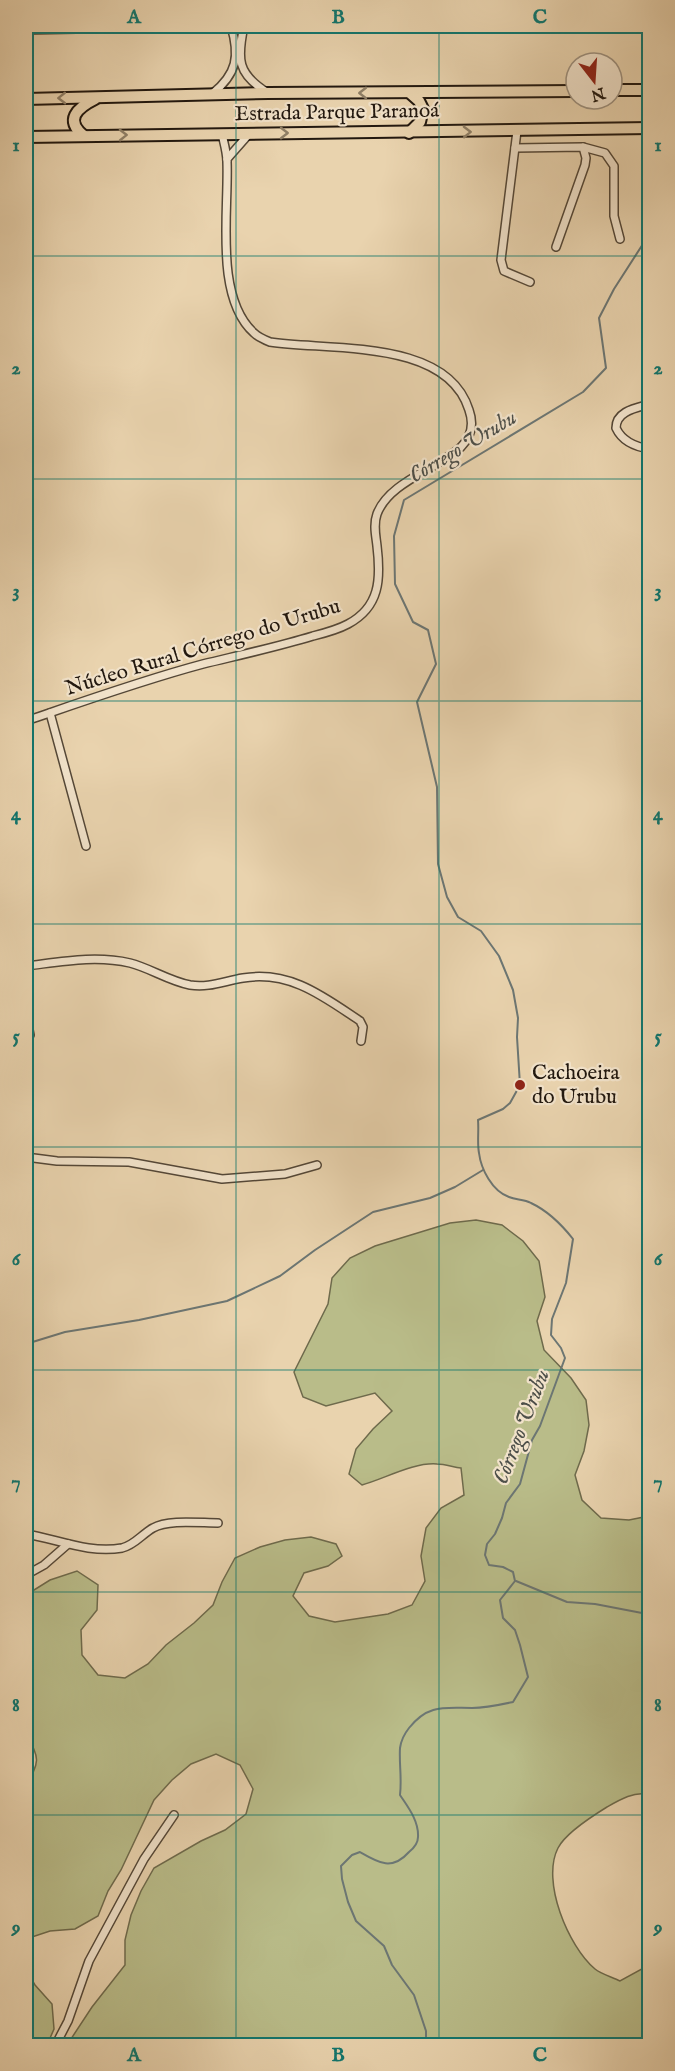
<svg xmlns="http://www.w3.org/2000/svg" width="675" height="2071" viewBox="0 0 675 2071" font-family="'IM FELL English',serif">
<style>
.green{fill:#b9bc89;stroke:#6e6a4c;stroke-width:1.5}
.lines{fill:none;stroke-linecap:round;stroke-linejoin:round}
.stream{stroke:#6c7673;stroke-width:2}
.minor-casing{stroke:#544737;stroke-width:10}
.primary-casing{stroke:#22180f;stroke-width:14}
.minor{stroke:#f1e2ca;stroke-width:7}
.primary{stroke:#e9d3ae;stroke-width:10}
.oneway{stroke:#8f7f66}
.grid{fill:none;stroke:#0f766e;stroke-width:1.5;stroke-opacity:0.55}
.poi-dot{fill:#8f2418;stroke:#f1e2ca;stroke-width:2}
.labels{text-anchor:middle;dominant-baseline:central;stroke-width:4.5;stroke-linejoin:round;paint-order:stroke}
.street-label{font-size:21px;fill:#22180f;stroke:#f1e2ca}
.poi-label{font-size:21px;fill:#22180f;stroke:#f1e2ca;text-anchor:start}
.water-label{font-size:22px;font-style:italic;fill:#4d4f49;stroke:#f1e2ca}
.neatline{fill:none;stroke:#0f766e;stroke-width:2}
.grid-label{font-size:20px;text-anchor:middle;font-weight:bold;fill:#0f766e}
</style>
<rect width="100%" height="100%" fill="#e9d3ae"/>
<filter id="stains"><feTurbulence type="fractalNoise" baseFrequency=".00333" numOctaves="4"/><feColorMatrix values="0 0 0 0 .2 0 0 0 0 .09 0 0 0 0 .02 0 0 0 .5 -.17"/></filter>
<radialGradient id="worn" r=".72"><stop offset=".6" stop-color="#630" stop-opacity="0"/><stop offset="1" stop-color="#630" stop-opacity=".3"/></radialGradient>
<g class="green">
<path d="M476,1220L502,1225L523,1241L539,1261L545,1297L537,1321L544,1350L571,1378L586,1400L589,1425L584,1451L575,1475L582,1500L601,1518L629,1520L649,1516V1795C636,1790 619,1800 607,1807C594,1815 565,1834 558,1848C541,1881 568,1946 595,1969C601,1974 612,1977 620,1981L649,1965V2045H67L92,2007L125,1965V1940L131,1915L141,1891L154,1868L201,1841L225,1830L246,1814L253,1789L240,1765L216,1754L191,1764L172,1780L154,1800L121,1870L108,1891L98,1916L75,1929L50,1931L26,1939V1785C39,1763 41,1758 26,1735V1595L50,1580L77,1571L98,1585L97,1610L81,1630L82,1655L98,1675L125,1678L148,1664L166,1645L194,1623L213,1605L222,1582L235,1558L260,1547L285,1540L311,1537L336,1544L342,1556L328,1566L304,1573L293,1596L309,1616L335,1622L388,1614L412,1605L425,1581L421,1556L426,1528L441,1508L464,1495L461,1468C453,1467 445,1464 437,1464C414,1462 384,1479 362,1485L349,1474L356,1449L373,1429L392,1411L375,1393L326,1406L303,1397L294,1372L328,1304L332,1278L350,1258L375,1246L450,1223Z"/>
<path d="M26,1970L35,1985L52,2004L54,2029L47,2045H26Z"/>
</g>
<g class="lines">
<g class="stream">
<path d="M26,1344L65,1332L139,1320L227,1301L280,1276L315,1250L373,1212L430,1198L455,1187L483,1170"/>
<path d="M516,1581L567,1602L595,1604L642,1613L650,1612"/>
<path d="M426,2046V2031L414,1995L392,1965L384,1946L356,1921L348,1902L342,1879L341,1866L352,1855L360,1852C379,1863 392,1871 409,1852C414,1848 418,1844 418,1837C419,1821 408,1807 400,1795C402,1778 399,1764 400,1748C401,1741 405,1733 409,1728C428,1704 444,1708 472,1708C486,1708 499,1705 513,1702L528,1677L520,1645L515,1630L503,1618L500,1600L515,1581L513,1572L503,1567L489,1565L485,1555L487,1544L495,1534L502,1518L506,1503L520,1484L532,1440L540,1426L565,1358L561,1348L551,1335L552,1319L566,1283L573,1239C562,1225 548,1211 531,1203C524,1199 516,1200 509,1197C492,1191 481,1169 479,1153C477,1143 479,1131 478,1120L503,1109L510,1103L520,1085L517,1037L518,1018L513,990L499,956L481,931L458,917L447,897L438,864L437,787L417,702L436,664L428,630L413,622L395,584L394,536L404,500L583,392L606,368L599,318L614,289L650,233"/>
</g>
<g class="minor-casing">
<g id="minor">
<path d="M244,26C237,59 237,74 268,93"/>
<path d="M259,26H389"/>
<path d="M26,30L229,26"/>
<path d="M212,94C237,74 240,56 231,26"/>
<path d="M517,131L501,260L504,271L530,282"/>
<path d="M583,147L605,153L614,166V216L620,239"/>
<path d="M515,148L583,147L586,158L585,165L556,247"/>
<path d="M227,159L249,134"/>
<path d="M650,404C636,408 616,411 616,428C622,441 636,447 650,449"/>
<path d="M50,713L86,846"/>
<path d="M26,721C84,701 143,680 203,664C240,655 277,647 313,636C325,633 337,630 348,624C380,607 381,579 377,546C376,536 373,525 377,514C389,482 437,469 461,447C472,436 474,424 469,410C447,338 329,351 270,342C265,340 258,337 254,333C214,297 229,211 227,162C227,153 224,143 222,134"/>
<path d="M26,966C60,962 95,955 130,963C150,968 169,981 190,985C209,988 224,981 243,978C290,970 324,997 360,1021L363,1027L361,1041"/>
<path d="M26,1015L30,1035"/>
<path d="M26,1157L57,1161L129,1162L222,1179L285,1174L317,1165"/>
<path d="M26,1534C57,1539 89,1554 122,1548C135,1545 142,1534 153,1528C168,1519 200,1523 218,1523"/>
<path d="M26,1575L44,1565L68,1544"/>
<path d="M55,2046L68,2021L89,1961L144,1859L174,1815"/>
</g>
</g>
<g class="primary-casing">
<g id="primary">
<path d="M612,90H650"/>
<path d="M26,99L268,93L576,91"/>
<path d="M409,133L420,122L423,109L419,101L410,93"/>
<path d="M84,136C64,120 77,108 95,99"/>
<path d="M26,137L650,128"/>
</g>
</g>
<use href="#minor" class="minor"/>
<use href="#primary" class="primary"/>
</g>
<defs><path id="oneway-chevron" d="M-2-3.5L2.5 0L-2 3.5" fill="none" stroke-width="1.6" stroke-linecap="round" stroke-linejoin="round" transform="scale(1.5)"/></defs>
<g class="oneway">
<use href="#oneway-chevron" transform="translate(363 93) rotate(-180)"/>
<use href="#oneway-chevron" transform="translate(62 98) rotate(179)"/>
<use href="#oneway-chevron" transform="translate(467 132) rotate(-1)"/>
<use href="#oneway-chevron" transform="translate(284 133)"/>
<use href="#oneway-chevron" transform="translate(123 135) rotate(-1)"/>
</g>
<path class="grid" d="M236,26V2046M439,26V2046M26,256H650M26,479H650M26,701H650M26,924H650M26,1147H650M26,1370H650M26,1592H650M26,1815H650"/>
<circle class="poi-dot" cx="520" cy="1085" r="6"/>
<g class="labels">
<g class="street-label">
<text transform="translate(337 113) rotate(-1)">Estrada Parque Paranoá</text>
<text transform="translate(203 648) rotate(-17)">Núcleo Rural Córrego do Urubu</text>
</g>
<g class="poi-label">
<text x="532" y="1073">Cachoeira<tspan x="532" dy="24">do Urubu</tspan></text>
</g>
<g class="water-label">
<text transform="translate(463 447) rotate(-31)">Córrego Urubu</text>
<text transform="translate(522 1427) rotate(-69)">Córrego Urubu</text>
</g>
</g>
<rect width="675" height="2071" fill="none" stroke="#e9d3ae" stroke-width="66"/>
<g transform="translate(594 81) rotate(163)"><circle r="28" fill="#f1e2ca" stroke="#9e917f" stroke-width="1.5"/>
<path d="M0-4.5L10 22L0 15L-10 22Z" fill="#8f2418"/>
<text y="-9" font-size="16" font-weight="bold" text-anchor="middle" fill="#22180f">N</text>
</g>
<rect x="33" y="33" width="609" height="2005" class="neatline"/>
<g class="grid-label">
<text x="134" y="23">A</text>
<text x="338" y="23">B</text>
<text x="540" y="23">C</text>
<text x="16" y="151">1</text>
<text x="658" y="151">1</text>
<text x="16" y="374">2</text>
<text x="658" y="374">2</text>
<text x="16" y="597">3</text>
<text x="658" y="597">3</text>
<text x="16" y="820">4</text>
<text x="658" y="820">4</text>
<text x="16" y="1042">5</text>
<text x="658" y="1042">5</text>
<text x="16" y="1265">6</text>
<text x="658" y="1265">6</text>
<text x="16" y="1488">7</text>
<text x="658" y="1488">7</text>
<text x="16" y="1711">8</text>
<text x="658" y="1711">8</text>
<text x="16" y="1933">9</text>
<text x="658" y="1933">9</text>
<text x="134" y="2061">A</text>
<text x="338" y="2061">B</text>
<text x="540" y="2061">C</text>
</g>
<rect width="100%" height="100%" filter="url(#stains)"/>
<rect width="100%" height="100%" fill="url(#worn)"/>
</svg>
